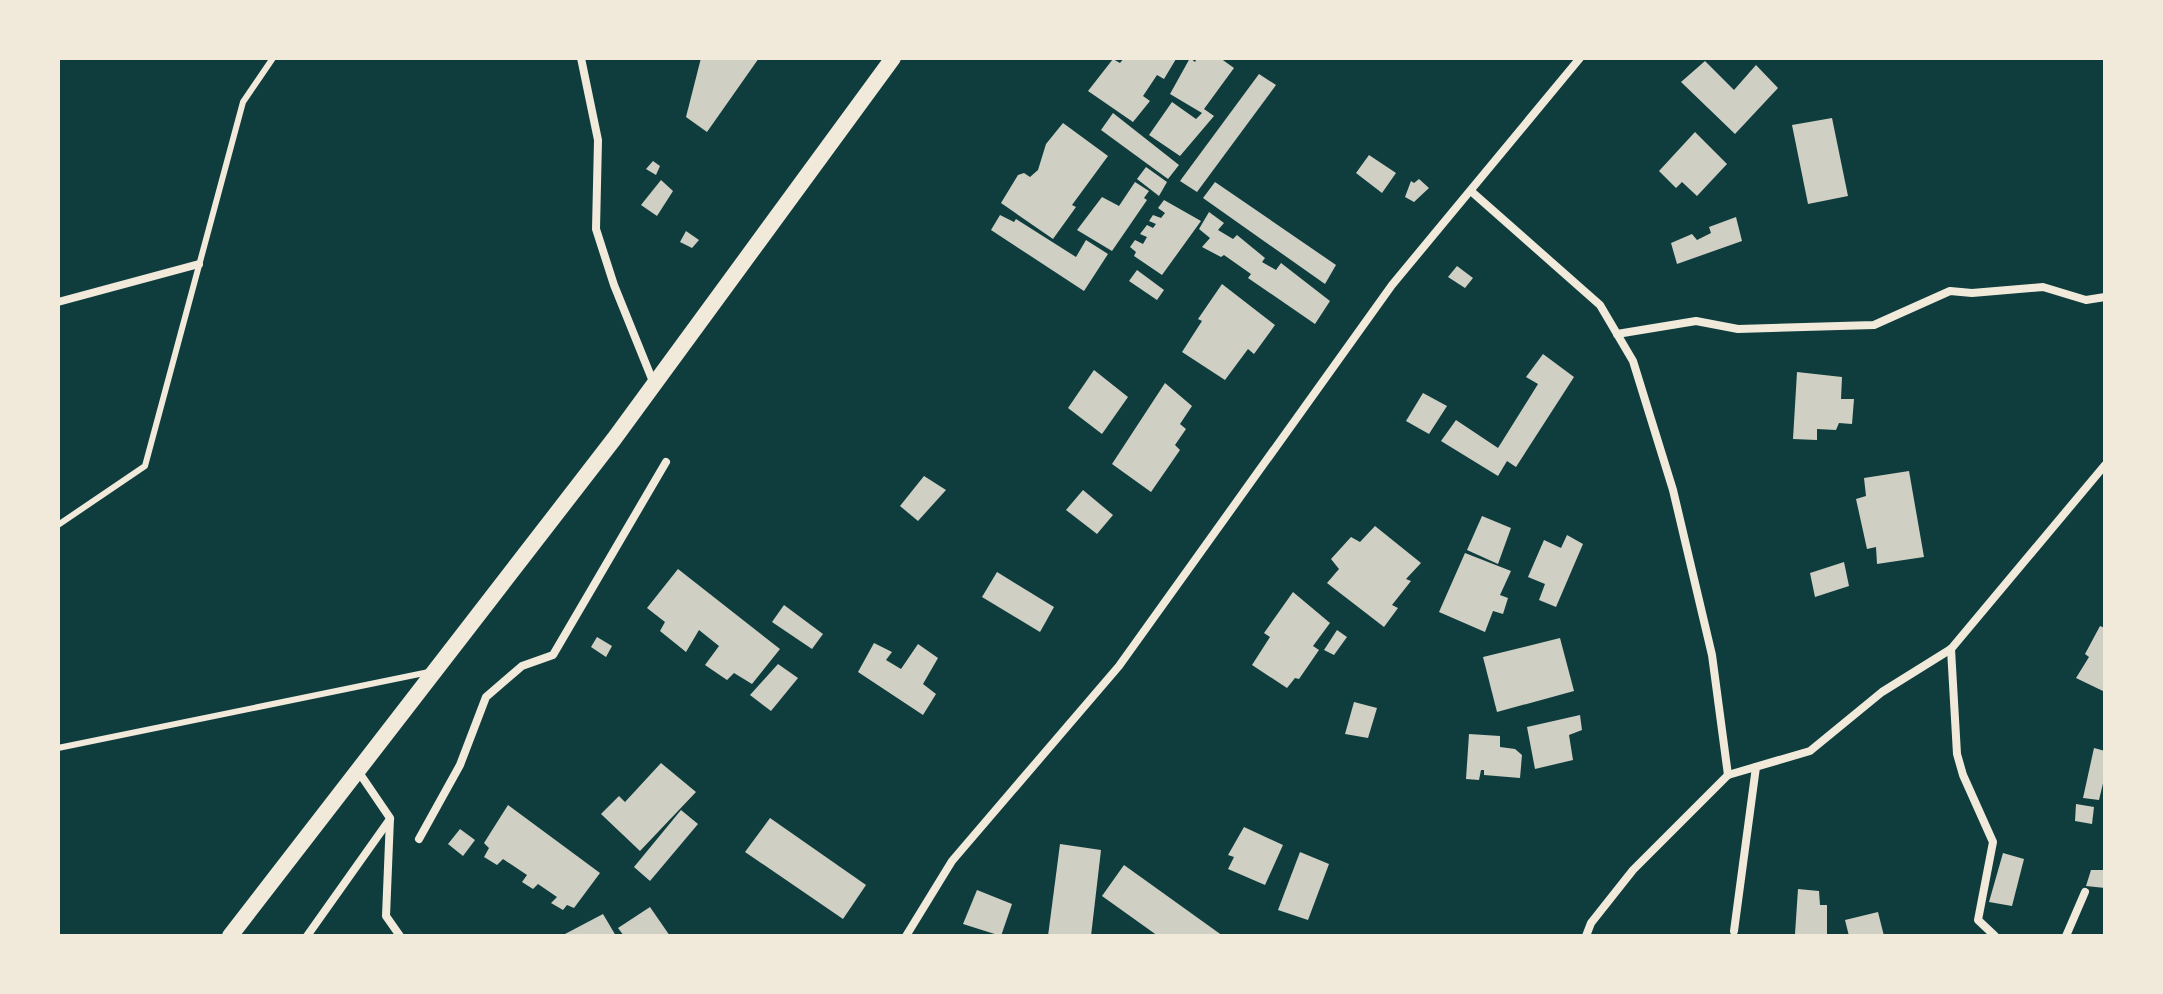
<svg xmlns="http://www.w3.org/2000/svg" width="2163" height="994" viewBox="0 0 2163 994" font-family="Lato,sans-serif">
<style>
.building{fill:#cfcfc3}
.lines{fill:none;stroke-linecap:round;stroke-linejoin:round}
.service{stroke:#f1e9da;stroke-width:6}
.minor{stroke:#f1e9da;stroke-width:8}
.secondary{stroke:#f1e9da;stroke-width:16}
</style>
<rect width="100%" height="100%" fill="#0f3d3e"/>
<g class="building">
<path d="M701,58H759L707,132L686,117Z"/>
<path d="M1124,58L1176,59L1164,79L1157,75L1143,96L1150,101L1133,122L1088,91L1113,59L1120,63Z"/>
<path d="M1190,58L1195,62L1197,58H1220L1234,68L1204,109L1214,116L1180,156L1149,135L1172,102L1196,119L1202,113L1170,94Z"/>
<path d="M1705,61L1734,90L1756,65L1778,88L1735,134L1681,82Z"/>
<path d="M1259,74L1276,85L1197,192L1180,181Z"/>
<path d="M1113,113L1179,165L1168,179L1101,130Z"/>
<path d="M1832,118L1848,196L1808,204L1792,125Z"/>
<path d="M1063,123L1108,156L1072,205L1076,207L1053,239L1001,203L1018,175L1024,173L1030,177L1038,170L1046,144Z"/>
<path d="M1695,132L1727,164L1697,196L1682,182L1676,188L1659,171Z"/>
<path d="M1369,155L1396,173L1382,193L1356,173Z"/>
<path d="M653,161L660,166L656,175L646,169Z"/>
<path d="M1146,167L1167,182L1159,196L1137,179Z"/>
<path d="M1419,179L1429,188L1414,202L1405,197L1411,181L1414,183Z"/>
<path d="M661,180L673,191L657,216L641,205Z"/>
<path d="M1135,182L1149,191L1144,198L1147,200L1112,251L1077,230L1102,197L1119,206Z"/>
<path d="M1215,182L1336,265L1325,284L1203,198Z"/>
<path d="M1164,200L1201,221L1162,275L1134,256L1136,252L1130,247L1135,240L1143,244L1147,237L1140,234L1147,225L1153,228L1156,224L1149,221L1153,215L1161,218L1165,213L1158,208Z"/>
<path d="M1209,212L1224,223L1218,230L1233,239L1237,235L1265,258L1262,262L1276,270L1281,263L1330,301L1315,324L1248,278L1251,274L1224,255L1221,257L1202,247L1210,238L1199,229Z"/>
<path d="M1000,215L1014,222L1016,219L1076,257L1086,240L1108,254L1084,291L991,230Z"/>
<path d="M1736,217L1742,241L1677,264L1671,243L1692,234L1697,240L1711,233L1709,227Z"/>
<path d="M686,231L699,240L692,248L680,242Z"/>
<path d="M1457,266L1473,278L1465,288L1448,277Z"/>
<path d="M1137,270L1164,290L1157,300L1129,281Z"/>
<path d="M1222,284L1275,325L1254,354L1248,349L1225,380L1182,352L1202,321L1198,319Z"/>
<path d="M1543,354L1574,377L1516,467L1507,461L1498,476L1441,441L1456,420L1498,448L1538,384L1526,377Z"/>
<path d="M1094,370L1128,397L1102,434L1068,408Z"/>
<path d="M1797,372L1842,377L1841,399H1854L1852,424L1839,423L1836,430L1817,429V440L1793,439Z"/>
<path d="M1165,383L1192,406L1180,424L1186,429L1175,445L1180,450L1151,492L1112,464Z"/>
<path d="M1423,393L1447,406L1429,434L1406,421Z"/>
<path d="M1909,471L1924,557L1877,564L1876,547L1867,549L1856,499L1866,496L1864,478Z"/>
<path d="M924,476L946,490L918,521L900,506Z"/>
<path d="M1083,490L1113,515L1097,534L1066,510Z"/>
<path d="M1482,516L1511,528L1498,564L1467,550Z"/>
<path d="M1375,526L1421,563L1406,579L1411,581L1392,605L1398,608L1384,627L1327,583L1339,569L1331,559L1351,537L1360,542Z"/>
<path d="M1567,535L1583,544L1556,607L1539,600L1545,584L1528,577L1544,540L1561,548Z"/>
<path d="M1465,553L1511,571L1500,595L1508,598L1503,614L1493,611L1485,632L1439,612Z"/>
<path d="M1844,562L1849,586L1815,597L1810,573Z"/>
<path d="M678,569L780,649L752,684L734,673L727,680L705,665L719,646L699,630L686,652L660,631L665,622L647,608Z"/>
<path d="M997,572L1054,607L1040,632L982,597Z"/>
<path d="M1293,592L1330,623L1313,646L1319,650L1299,679L1295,678L1287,688L1252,665L1270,637L1264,633Z"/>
<path d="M784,605L823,634L812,649L772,622Z"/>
<path d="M2100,626L2105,628V692L2076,678L2089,657L2085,654Z"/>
<path d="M1337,630L1347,637L1334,655L1324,650Z"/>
<path d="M597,637L612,646L606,657L591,647Z"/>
<path d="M1560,638L1574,691L1497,712L1483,657Z"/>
<path d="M874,643L892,652L886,660L901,669L918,644L938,658L923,684L936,694L923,715L858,672Z"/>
<path d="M778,664L798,678L771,711L750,695Z"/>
<path d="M1354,702L1377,708L1368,738L1345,734Z"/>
<path d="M1580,715L1582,730L1569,735L1573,760L1535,769L1527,727Z"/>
<path d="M1469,734L1500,736V747L1515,749L1522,755L1520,778L1484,775V770H1481L1479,780L1466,779Z"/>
<path d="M2094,748L2105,751V775L2099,800L2083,798Z"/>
<path d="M661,763L696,792L640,851L601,814L619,796L625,802Z"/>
<path d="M2076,804L2094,807L2092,824L2075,821Z"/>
<path d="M508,805L600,873L574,908L567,905L563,910L551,903L557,897L538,884L533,889L522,882L527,875L503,859L497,865L484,857L489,848L484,843Z"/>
<path d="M681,810L698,824L650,881L634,867Z"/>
<path d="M770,818L866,885L843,919L745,852Z"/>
<path d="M1244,827L1283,845L1265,885L1228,869L1234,857L1228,855Z"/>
<path d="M460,829L475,840L463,856L448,844Z"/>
<path d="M1060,844L1101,850L1091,936H1048Z"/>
<path d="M1300,852L1329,864L1308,920L1278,910Z"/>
<path d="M2003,853L2024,859L2012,906L1989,902Z"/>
<path d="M1124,865L1223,936H1158L1102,896Z"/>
<path d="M2091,870H2105V888L2086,886Z"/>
<path d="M1798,889L1819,891L1820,905H1827V936L1795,934Z"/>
<path d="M977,890L1012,904L1001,936L963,924Z"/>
<path d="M650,907L670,936H624L618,928Z"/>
<path d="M1878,912L1884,936H1849L1845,920Z"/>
<path d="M603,914L616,936L565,934Z"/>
</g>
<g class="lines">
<g class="service">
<path d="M58,525L145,466L243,102L273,58"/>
<path d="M58,748L429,672"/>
</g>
<g class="minor">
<path d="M581,58L598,140L596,229L614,285L654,384"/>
<path d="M1472,192L1600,305L1633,361L1673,490L1712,655L1728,775"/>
<path d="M58,302L199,264"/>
<path d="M1617,334L1696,321L1738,329L1874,325L1950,291L1972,293L2043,287L2086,300L2105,297"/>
<path d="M1951,649L1957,754L1963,775L1993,842L1978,920L1995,936"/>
<path d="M358,771L390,818L386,916L400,936"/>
<path d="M419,839L460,765L486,697L522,666L553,655L666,462"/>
<path d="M1734,931L1756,767"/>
<path d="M307,936L390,819"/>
<path d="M906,936L952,861L1119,666L1392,285L1580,58"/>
<path d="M1586,936L1591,923L1633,870L1728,775L1810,751L1882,692L1951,649L2105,465"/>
<path d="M2066,936L2085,892"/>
</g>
<path class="secondary" d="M230,936L614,439L893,58"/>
</g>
<rect width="2163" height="994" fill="none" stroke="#f1e9da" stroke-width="120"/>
</svg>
